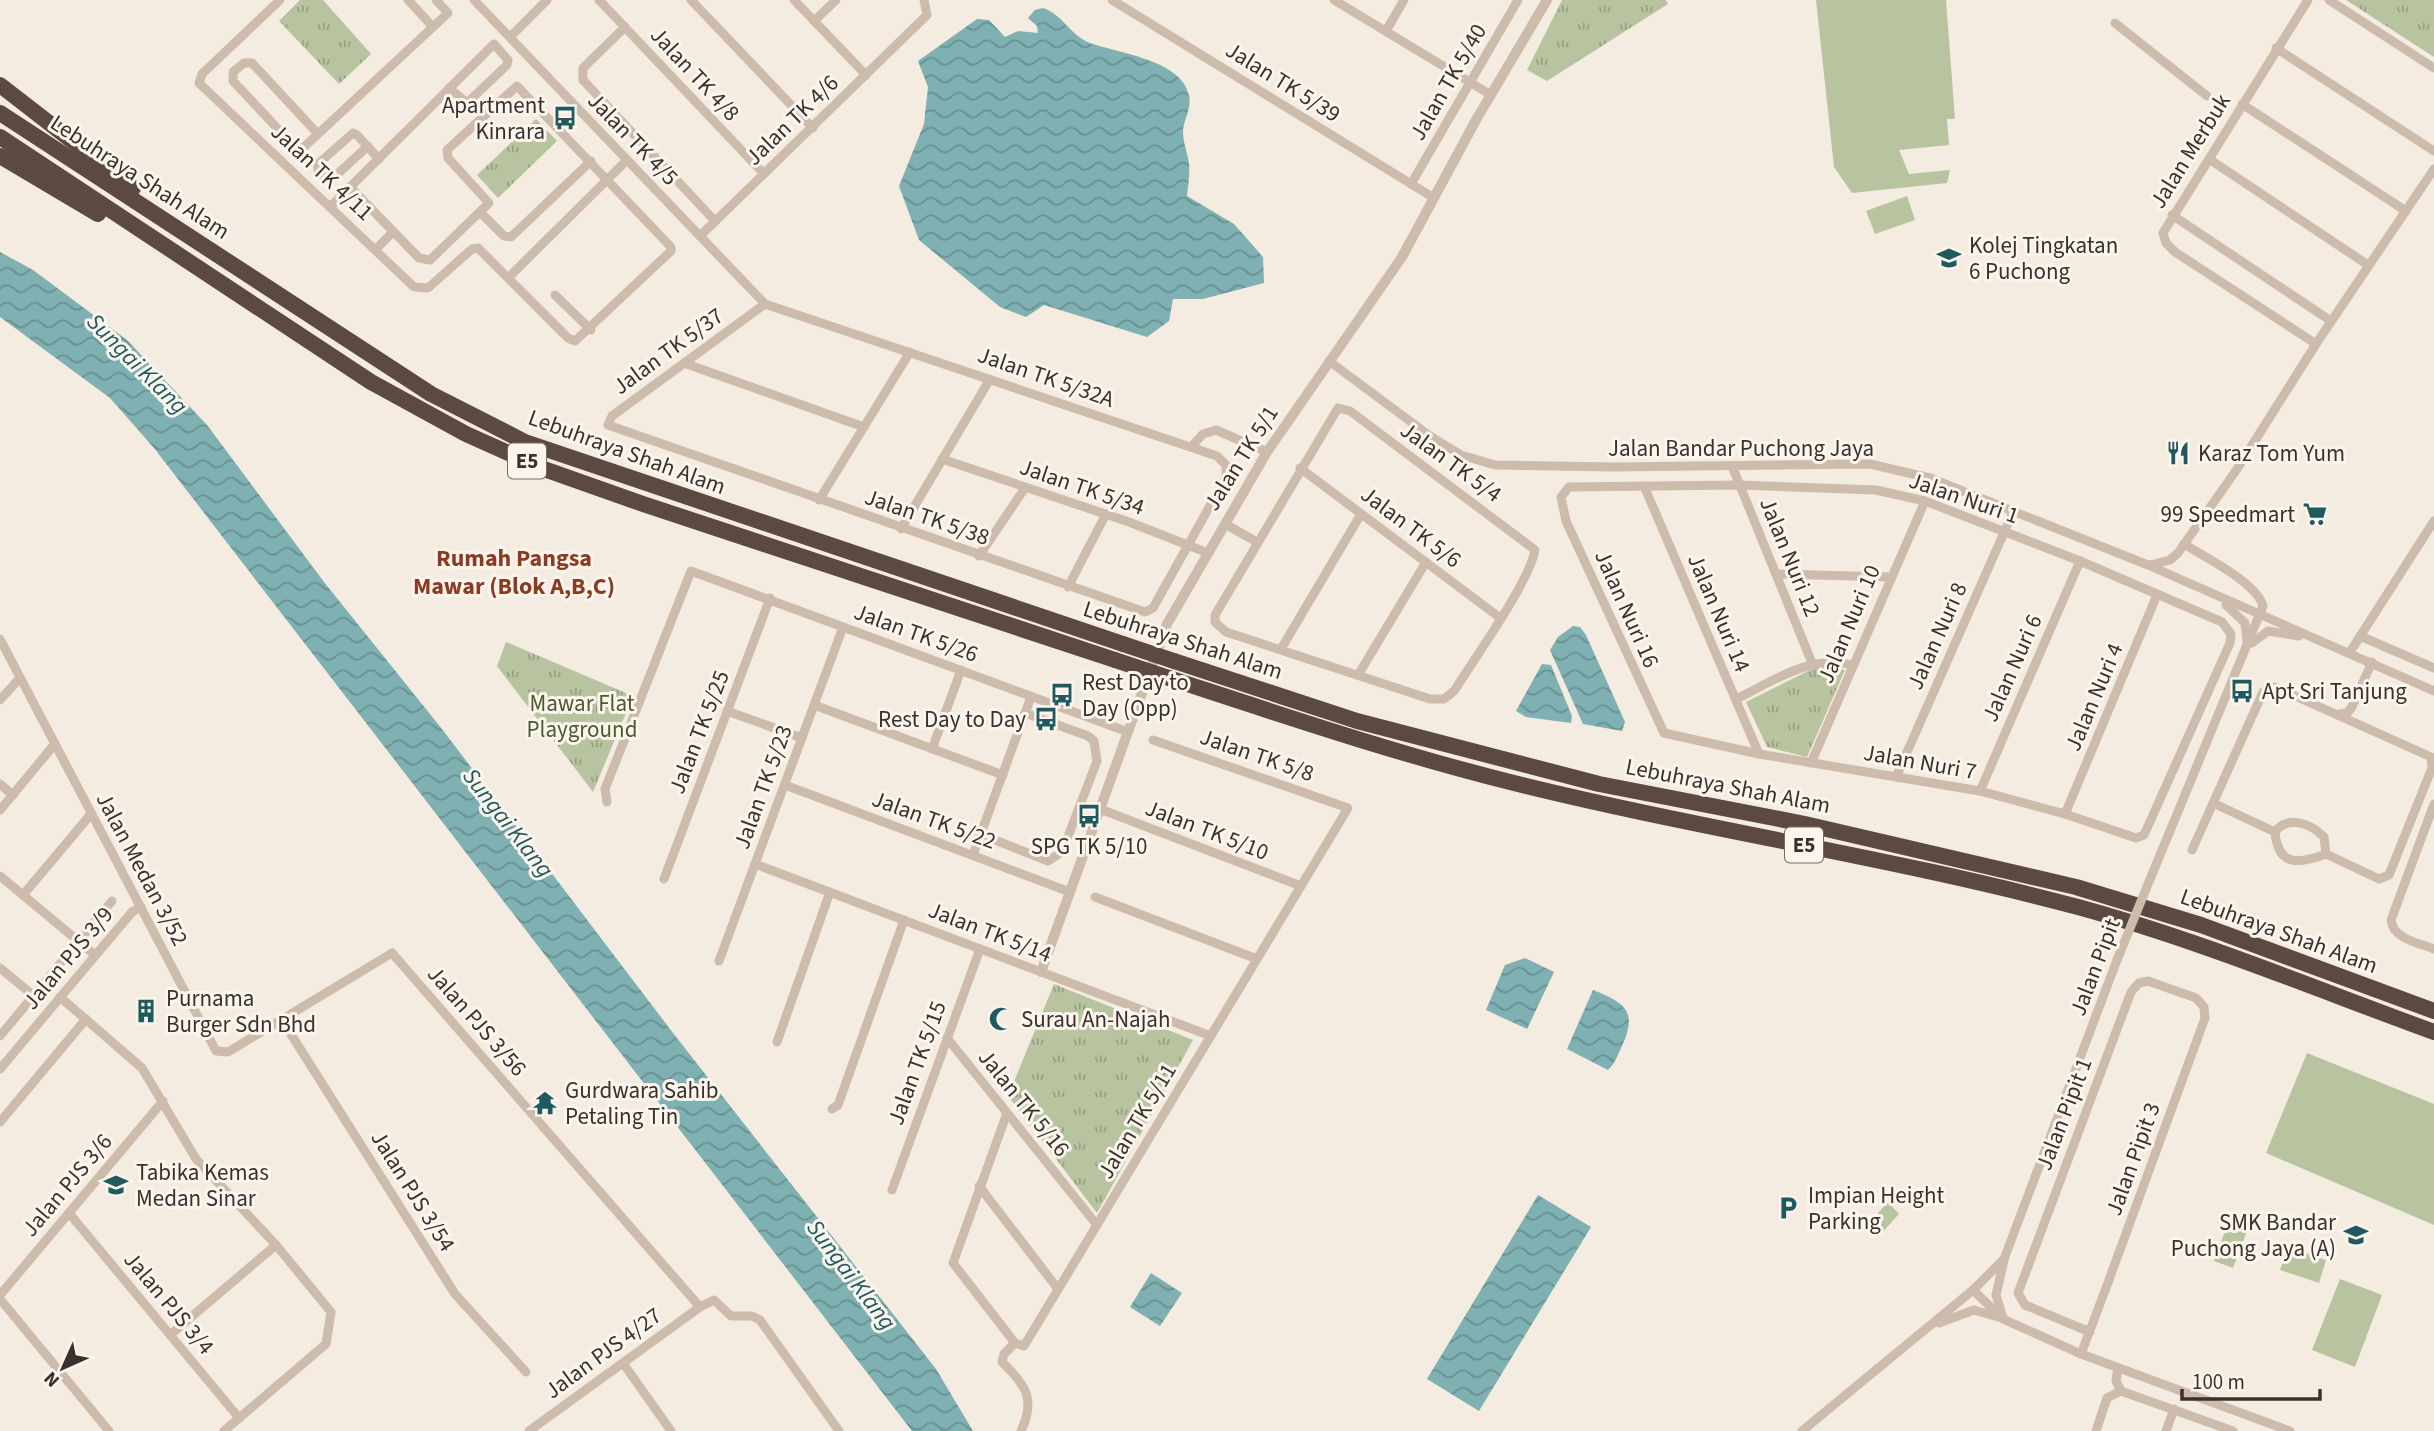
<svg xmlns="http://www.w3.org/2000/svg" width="2434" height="1431" viewBox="0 0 2434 1431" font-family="'Source Sans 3',sans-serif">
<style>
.park{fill:url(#park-tufts)}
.pitch{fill:#b8c4a0}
.water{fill:url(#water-waves)}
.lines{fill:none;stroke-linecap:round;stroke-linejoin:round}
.minor{stroke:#cdbbac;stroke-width:9}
.tertiary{stroke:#cdbbac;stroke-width:10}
.motorway{stroke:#5c4a42;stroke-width:16}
.minor-bridge{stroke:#cdbbac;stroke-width:9}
.motorway-bridge{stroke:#5c4a42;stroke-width:16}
.labels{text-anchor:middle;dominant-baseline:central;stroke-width:6;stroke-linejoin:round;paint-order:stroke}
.shield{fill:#fbf5ee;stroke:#756b66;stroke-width:2}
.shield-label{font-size:21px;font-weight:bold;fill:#3b302b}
.street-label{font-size:23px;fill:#3b302b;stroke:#fbf5ee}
.poi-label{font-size:23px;fill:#3b302b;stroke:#fbf5ee;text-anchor:start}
.park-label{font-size:23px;fill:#4a5a2e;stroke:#fbf5ee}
.water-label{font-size:24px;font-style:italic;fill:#1f5a5e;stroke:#fbf5ee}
.neighbourhood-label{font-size:24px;font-weight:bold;fill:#8c3b22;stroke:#fbf5ee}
</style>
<defs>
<pattern id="park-tufts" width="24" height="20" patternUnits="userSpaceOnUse" patternTransform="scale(1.75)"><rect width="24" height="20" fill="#b8c4a0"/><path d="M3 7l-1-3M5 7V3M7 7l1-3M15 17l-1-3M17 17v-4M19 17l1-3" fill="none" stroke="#97a083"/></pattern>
<pattern id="water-waves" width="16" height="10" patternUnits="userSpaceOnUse" patternTransform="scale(1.75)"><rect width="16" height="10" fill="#7fb0b2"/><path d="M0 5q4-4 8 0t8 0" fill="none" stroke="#699091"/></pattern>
</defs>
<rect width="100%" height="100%" fill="#f4ebe1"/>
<g class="park">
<path d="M300,0H323L371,54L339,84L279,21Z"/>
<path d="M1562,0H1666L1668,4L1547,81L1527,70Z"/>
<path d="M2346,0H2434V57Z"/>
<path d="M536,119L557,141L498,198L477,175Z"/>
<path d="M506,642L633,696L593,792L497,666Z"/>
<path d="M1818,666L1845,670L1807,757L1767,747L1746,702Z"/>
<path d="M1054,984L1193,1040L1097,1213L1008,1096Z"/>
</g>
<g class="pitch">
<path d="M1816,0H1946L1955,119H1947L1949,145L1899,150L1909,174L1950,170L1947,183L1852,193L1834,167Z"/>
<path d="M1907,196L1915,220L1875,234L1866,211Z"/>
<path d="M2307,1053L2434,1104V1225L2266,1153Z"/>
<path d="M1888,1202L1899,1214L1878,1237L1866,1226Z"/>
<path d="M2229,1221L2248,1228L2233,1268L2214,1261Z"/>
<path d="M2288,1247L2326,1260L2319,1283L2280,1270Z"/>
<path d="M2340,1279L2382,1295L2355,1367L2312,1350Z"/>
</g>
<g class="water">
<path d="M1043,8C1062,14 1071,36 1090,43C1117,53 1183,60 1189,96C1192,109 1183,120 1183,132C1183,143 1188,154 1189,164C1190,175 1188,186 1187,196L1234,224L1263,257L1264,283L1203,299H1173L1169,321L1147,337L1044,305L1026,317L1000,307L919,240L899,186L924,124L928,87L918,61L977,19L989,20L1005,37L1018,31L1038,33L1037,26L1028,18L1035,10Z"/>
<path d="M0,252L33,270L127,340L207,425L324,582L442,729L673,1033L936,1369L973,1431H912L154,448L110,398L0,317Z"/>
<path d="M1573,626L1580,627L1586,635L1625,722L1622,731L1583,724L1550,650L1558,637Z"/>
<path d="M1542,664L1551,665L1572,716L1571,723L1526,717L1516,711Z"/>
<path d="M1525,958L1554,972L1527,1029L1486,1010L1505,965Z"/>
<path d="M1593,990C1625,1003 1638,1011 1622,1046C1618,1054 1615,1064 1608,1070L1567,1049Z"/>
<path d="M1538,1195L1591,1227L1479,1411L1427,1379Z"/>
<path d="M1151,1273L1182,1293L1160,1326L1130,1307Z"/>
</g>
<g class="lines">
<g class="minor">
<path d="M280,0L202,74L199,83L414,287L428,288L472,249L478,248L568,338L575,341L671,251V247L517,86L447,150L448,158L489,203L430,260L419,258L350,187"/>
<path d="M408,0L433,27"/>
<path d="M474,0L765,304L1217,456L1226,465V477L1153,608L1145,612L608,425L612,416L765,304"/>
<path d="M599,0L764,174"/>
<path d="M691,0L813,128"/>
<path d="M794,0L866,75"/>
<path d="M1112,0L1434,198"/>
<path d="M1334,0L1491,95"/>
<path d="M2329,0L2434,68"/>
<path d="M814,21L836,0"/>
<path d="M2115,23L2207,96"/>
<path d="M625,27L583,68V80L715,221"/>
<path d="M1386,31L1404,0"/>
<path d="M510,37L547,0"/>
<path d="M2276,48L2434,151"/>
<path d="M2242,104L2406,211"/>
<path d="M318,134L252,63H244L233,72V81L293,145L300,148L304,147L448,13L436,0"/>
<path d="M368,146L332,179L325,178L318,172V164L353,133L357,135L379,159"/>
<path d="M2209,159L2368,265"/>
<path d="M1411,184L1518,0"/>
<path d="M331,206L494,44L508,60L507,65L467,103L449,88"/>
<path d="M481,213L504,236L511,237L591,161"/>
<path d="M2172,215L2331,321"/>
<path d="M700,236L927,15L924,0"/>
<path d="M376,249L393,232"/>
<path d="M509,277L627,160"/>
<path d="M555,295L591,330"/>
<path d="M2316,344L2434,169"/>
<path d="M1329,361L1430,436L1461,455L1495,465L1613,467L1870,464L1930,478L2148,565L2434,691"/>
<path d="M684,363L864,427"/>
<path d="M1338,408L1350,411L1535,550C1529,583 1474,659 1454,691L1444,699H1430L1226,632L1215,622V615Z"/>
<path d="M1191,447L1203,434L1216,430L1267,452"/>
<path d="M942,459L1129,522L1208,553"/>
<path d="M1732,466L1812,663"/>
<path d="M1300,468L1499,617"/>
<path d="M1740,485L1876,490L1925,501L2080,561L2222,622L2231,634L2230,643L2144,835L2136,838L2065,814L1980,791L1759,754L1664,733L1566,521L1561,497L1569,487Z"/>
<path d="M1644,486L1759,754"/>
<path d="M819,500L910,352"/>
<path d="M1225,524L1257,542"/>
<path d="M901,529L990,379"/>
<path d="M979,556L1025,488"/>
<path d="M2150,565L2170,560L2178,553L2237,469L2316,344L2175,252L2166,243L2163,233L2308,0"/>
<path d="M1776,574L1890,577"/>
<path d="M1068,587L1106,514"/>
<path d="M2226,605L2245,623L2247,642"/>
<path d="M2360,636L2434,668"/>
<path d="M0,639L216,1051L228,1052L392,953L700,1307"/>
<path d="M2252,643L2268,631L2299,636"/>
<path d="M1281,649L1361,514"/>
<path d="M2350,652L2434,521"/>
<path d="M1358,675L1426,562"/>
<path d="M1736,699C1772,682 1810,654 1852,665"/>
<path d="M0,700L20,678"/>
<path d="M814,705L1003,775"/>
<path d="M727,711L802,738"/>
<path d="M2339,714L2347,713L2352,707L2372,662"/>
<path d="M932,749L961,670"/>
<path d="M1811,763L1925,501"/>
<path d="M1896,777L2014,510"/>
<path d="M0,784L13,795"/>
<path d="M785,785L1070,892"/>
<path d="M1980,791L2080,561"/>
<path d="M607,802L605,789L691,571L1128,732"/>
<path d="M2213,803L2275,832"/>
<path d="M2434,804L2391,920C2393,939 2419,943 2434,949"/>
<path d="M1100,809L1301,886"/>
<path d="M0,810L54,745"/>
<path d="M2065,814L2157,595"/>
<path d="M980,834L1048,861L1062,852L1097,761L1094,741L1088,736L1025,713"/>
<path d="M2192,850L2263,692L2275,687L2431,757L2432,768L2389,875L2379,879L2326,854C2299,864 2278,867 2275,832C2288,815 2310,823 2324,837L2326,854"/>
<path d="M973,855L1031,697"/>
<path d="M755,864L1211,1036"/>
<path d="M2153,872L2263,606C2257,583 2205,557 2184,544"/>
<path d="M0,876L95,955"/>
<path d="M664,879L770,598"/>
<path d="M23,895L91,814"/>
<path d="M1095,897L1257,959"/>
<path d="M719,961L843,627"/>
<path d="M0,968L34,996"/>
<path d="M60,997L142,1068L196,1159L276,1245L331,1312L326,1344L224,1431"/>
<path d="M282,1020L455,1294L526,1372"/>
<path d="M0,1036L112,901"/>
<path d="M947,1038L1097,1225"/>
<path d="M777,1042L830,892"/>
<path d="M0,1069L132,912L141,907"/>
<path d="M832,1109L838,1105L904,920"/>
<path d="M1007,1113L953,1263L1015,1343L1024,1346L1348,808L1153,740"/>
<path d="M0,1122L86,1019"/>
<path d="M979,1186L1058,1289"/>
<path d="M892,1190L980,949"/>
<path d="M69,1213L239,1418"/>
<path d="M1973,1290L2003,1319L2081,1354L2290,1431"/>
<path d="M0,1295L163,1101"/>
<path d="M0,1299L109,1431"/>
<path d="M2003,1318L1996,1295L2004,1260"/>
<path d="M1939,1323L1974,1310L1998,1317"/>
<path d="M170,1335L276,1245"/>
<path d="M1015,1343L1004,1354L1002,1362C1026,1385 1036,1399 1021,1431"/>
<path d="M2081,1354L2106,1288L2205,1018L2204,1007L2196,998L2148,981L2139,983L2131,992L2018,1293L2025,1305L2090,1332"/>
<path d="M623,1363L671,1431"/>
<path d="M2118,1368L2116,1381L2121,1391"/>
<path d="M529,1431L700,1307L714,1300L731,1316H752L760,1320L839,1431"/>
<path d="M1802,1431L1973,1290L2004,1259L2117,960"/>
<path d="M2096,1431L2107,1398L2121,1391L2233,1431"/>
<path d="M2166,1431L2174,1409"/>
</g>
<path class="tertiary" d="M1041,972L1167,624L1267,452L1402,257L1476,120L1547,0"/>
<g class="motorway">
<path d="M0,85L133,188"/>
<path d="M0,113L431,394L525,442L1123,644"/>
<path d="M0,137L371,382L466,434L544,469L643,504L1115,660"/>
<path d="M0,156L98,214"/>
<path d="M1174,661L1357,721L1599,784L1805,824L2076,887L2201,925L2434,1011"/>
<path d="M1169,678C1282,715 1394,753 1510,782C1698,829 1891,857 2078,907C2199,940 2316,989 2434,1032"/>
</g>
<path class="minor-bridge" d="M2117,960L2153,872"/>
<g class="motorway-bridge">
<path d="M1123,644L1174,661"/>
<path d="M1115,660L1169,678"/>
</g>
</g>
<defs>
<g id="bus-bare" transform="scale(1.89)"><path d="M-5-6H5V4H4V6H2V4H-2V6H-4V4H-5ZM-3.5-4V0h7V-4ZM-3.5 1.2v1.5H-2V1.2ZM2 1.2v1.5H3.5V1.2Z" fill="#1f5a5e" stroke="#fbf5ee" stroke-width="2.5" paint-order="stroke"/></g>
<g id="university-bare" transform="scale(1.89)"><path d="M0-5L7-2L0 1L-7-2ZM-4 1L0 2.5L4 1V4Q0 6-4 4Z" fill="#1f5a5e" stroke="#fbf5ee" stroke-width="2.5" paint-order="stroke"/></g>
<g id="restaurant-bare" transform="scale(1.89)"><path d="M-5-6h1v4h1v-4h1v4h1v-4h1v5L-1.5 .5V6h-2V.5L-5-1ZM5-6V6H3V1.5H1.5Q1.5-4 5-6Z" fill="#1f5a5e" stroke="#fbf5ee" stroke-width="2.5" paint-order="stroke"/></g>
<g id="supermarket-bare" transform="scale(1.89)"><path d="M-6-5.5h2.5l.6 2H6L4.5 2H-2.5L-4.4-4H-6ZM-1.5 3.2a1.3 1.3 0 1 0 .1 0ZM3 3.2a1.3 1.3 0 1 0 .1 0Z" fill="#1f5a5e" stroke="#fbf5ee" stroke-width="2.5" paint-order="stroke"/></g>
<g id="building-bare" transform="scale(1.89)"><path d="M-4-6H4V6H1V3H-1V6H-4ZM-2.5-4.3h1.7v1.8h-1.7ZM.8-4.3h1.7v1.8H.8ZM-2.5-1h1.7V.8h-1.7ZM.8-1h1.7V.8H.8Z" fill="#1f5a5e" stroke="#fbf5ee" stroke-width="2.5" paint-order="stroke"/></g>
<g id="mosque-bare" transform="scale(1.89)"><path d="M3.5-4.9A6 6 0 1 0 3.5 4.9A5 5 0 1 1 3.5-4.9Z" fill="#1f5a5e" stroke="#fbf5ee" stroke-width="2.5" paint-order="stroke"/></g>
<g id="temple-bare" transform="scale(1.89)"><path d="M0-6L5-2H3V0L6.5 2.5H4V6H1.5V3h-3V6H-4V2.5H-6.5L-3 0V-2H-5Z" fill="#1f5a5e" stroke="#fbf5ee" stroke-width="2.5" paint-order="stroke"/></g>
<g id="school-bare" transform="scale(1.89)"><path d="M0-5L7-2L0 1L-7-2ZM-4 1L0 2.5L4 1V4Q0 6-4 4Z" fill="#1f5a5e" stroke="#fbf5ee" stroke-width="2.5" paint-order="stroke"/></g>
<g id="parking-bare" transform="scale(1.89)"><path d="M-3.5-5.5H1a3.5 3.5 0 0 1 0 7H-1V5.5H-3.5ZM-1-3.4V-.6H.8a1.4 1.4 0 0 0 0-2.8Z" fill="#1f5a5e" stroke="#fbf5ee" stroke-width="2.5" paint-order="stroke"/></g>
</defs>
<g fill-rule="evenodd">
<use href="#bus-bare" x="565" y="118"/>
<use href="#university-bare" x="1949" y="258"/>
<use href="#restaurant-bare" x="2178" y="453"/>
<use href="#supermarket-bare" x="2315" y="514"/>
<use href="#bus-bare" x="2242" y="691"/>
<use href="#bus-bare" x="1062" y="695"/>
<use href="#bus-bare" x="1046" y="719"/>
<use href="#bus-bare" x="1089" y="816"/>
<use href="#building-bare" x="146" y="1011"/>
<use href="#mosque-bare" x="1001" y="1019"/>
<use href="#temple-bare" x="545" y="1103"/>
<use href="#school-bare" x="116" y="1185"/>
<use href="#parking-bare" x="1788" y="1208"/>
<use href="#school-bare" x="2356" y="1235"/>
</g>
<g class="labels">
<g class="shield">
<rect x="508" y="443.5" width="38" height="35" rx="5"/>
<rect x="1785" y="827.5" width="38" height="35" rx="5"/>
</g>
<g class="shield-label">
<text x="527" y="461">E5</text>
<text x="1804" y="845">E5</text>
</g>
<g class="street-label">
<text transform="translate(695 74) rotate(47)">Jalan TK 4/8</text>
<text transform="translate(1283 82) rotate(32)">Jalan TK 5/39</text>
<text transform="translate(1448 82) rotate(-60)">Jalan TK 5/40</text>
<text transform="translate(792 120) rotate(-44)">Jalan TK 4/6</text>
<text transform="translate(633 139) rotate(46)">Jalan TK 4/5</text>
<text transform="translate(2190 151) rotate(-58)">Jalan Merbuk</text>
<text transform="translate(322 172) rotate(43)">Jalan TK 4/11</text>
<text transform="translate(140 177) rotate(33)">Lebuhraya Shah Alam</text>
<text transform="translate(668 351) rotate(-36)">Jalan TK 5/37</text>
<text transform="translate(1046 377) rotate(19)">Jalan TK 5/32A</text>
<text x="1741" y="448">Jalan Bandar Puchong Jaya</text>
<text transform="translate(627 452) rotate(20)">Lebuhraya Shah Alam</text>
<text transform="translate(1241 458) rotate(-58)">Jalan TK 5/1</text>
<text transform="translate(1451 462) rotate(36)">Jalan TK 5/4</text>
<text transform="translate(1082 487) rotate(19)">Jalan TK 5/34</text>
<text transform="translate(1964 498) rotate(19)">Jalan Nuri 1</text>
<text transform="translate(927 517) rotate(19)">Jalan TK 5/38</text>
<text transform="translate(1411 527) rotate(37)">Jalan TK 5/6</text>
<text transform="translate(1790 557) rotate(68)">Jalan Nuri 12</text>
<text transform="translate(1627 609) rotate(66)">Jalan Nuri 16</text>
<text transform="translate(1719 613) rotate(67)">Jalan Nuri 14</text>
<text transform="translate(1849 624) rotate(-67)">Jalan Nuri 10</text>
<text transform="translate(916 633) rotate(20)">Jalan TK 5/26</text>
<text transform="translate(1937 636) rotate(-66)">Jalan Nuri 8</text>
<text transform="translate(1183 640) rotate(18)">Lebuhraya Shah Alam</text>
<text transform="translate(2012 668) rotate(-66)">Jalan Nuri 6</text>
<text transform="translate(2094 697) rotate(-67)">Jalan Nuri 4</text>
<text transform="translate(699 732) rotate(-69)">Jalan TK 5/25</text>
<text transform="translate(1257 755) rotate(19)">Jalan TK 5/8</text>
<text transform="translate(1920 762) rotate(10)">Jalan Nuri 7</text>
<text transform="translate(1728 786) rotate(11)">Lebuhraya Shah Alam</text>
<text transform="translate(763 787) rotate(-70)">Jalan TK 5/23</text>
<text transform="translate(934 820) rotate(20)">Jalan TK 5/22</text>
<text transform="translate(1207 830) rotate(21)">Jalan TK 5/10</text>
<text transform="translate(142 869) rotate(62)">Jalan Medan 3/52</text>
<text transform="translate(2279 931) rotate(20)">Lebuhraya Shah Alam</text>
<text transform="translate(990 932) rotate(21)">Jalan TK 5/14</text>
<text transform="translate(68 958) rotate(-50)">Jalan PJS 3/9</text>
<text transform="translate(2095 967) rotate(-69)">Jalan Pipit</text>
<text transform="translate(477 1021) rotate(49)">Jalan PJS 3/56</text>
<text transform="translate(917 1063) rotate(-70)">Jalan TK 5/15</text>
<text transform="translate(1024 1103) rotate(51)">Jalan TK 5/16</text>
<text transform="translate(2064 1114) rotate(-69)">Jalan Pipit 1</text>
<text transform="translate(1137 1121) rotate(-59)">Jalan TK 5/11</text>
<text transform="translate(2133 1159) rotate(-70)">Jalan Pipit 3</text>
<text transform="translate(67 1185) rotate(-50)">Jalan PJS 3/6</text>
<text transform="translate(413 1191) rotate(58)">Jalan PJS 3/54</text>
<text transform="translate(169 1303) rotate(50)">Jalan PJS 3/4</text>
<text transform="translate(603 1353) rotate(-36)">Jalan PJS 4/27</text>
</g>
<g class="poi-label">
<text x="545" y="105" text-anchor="end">Apartment<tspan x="545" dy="26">Kinrara</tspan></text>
<text x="1969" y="245">Kolej Tingkatan<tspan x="1969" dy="26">6 Puchong</tspan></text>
<text x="2198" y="453">Karaz Tom Yum</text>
<text x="2295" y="514" text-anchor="end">99 Speedmart</text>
<text x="1082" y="682">Rest Day to<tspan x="1082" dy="26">Day (Opp)</tspan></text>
<text x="2262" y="691">Apt Sri Tanjung</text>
<text x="1026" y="719" text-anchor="end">Rest Day to Day</text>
<text x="1089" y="846" text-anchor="middle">SPG TK 5/10</text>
<text x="166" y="998">Purnama<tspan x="166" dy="26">Burger Sdn Bhd</tspan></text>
<text x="1021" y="1019">Surau An-Najah</text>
<text x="565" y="1090">Gurdwara Sahib<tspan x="565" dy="26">Petaling Tin</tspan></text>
<text x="136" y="1172">Tabika Kemas<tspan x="136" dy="26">Medan Sinar</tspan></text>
<text x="1808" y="1195">Impian Height<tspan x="1808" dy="26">Parking</tspan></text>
<text x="2336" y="1222" text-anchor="end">SMK Bandar<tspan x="2336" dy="26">Puchong Jaya (A)</tspan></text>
</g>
<g class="park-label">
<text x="582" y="703">Mawar Flat<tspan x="582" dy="26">Playground</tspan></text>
</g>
<g class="water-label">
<text transform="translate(137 364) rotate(45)">Sungai Klang</text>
<text transform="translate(508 823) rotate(52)">Sungai Klang</text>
<text transform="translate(851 1275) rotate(53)">Sungai Klang</text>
</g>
<g class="neighbourhood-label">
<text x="514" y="558">Rumah Pangsa<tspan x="514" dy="28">Mawar (Blok A,B,C)</tspan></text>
</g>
</g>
<g transform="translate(63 1368) rotate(225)" stroke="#fbf5ee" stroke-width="5" paint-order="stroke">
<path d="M0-5L12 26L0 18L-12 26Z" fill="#3b302b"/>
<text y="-10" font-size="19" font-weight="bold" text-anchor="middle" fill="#3b302b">N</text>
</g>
<path d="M2182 1389v10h138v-10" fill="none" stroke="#3b302b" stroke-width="3.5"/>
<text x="2192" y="1389" font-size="21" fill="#3b302b" stroke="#fbf5ee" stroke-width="5" paint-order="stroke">100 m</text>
</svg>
